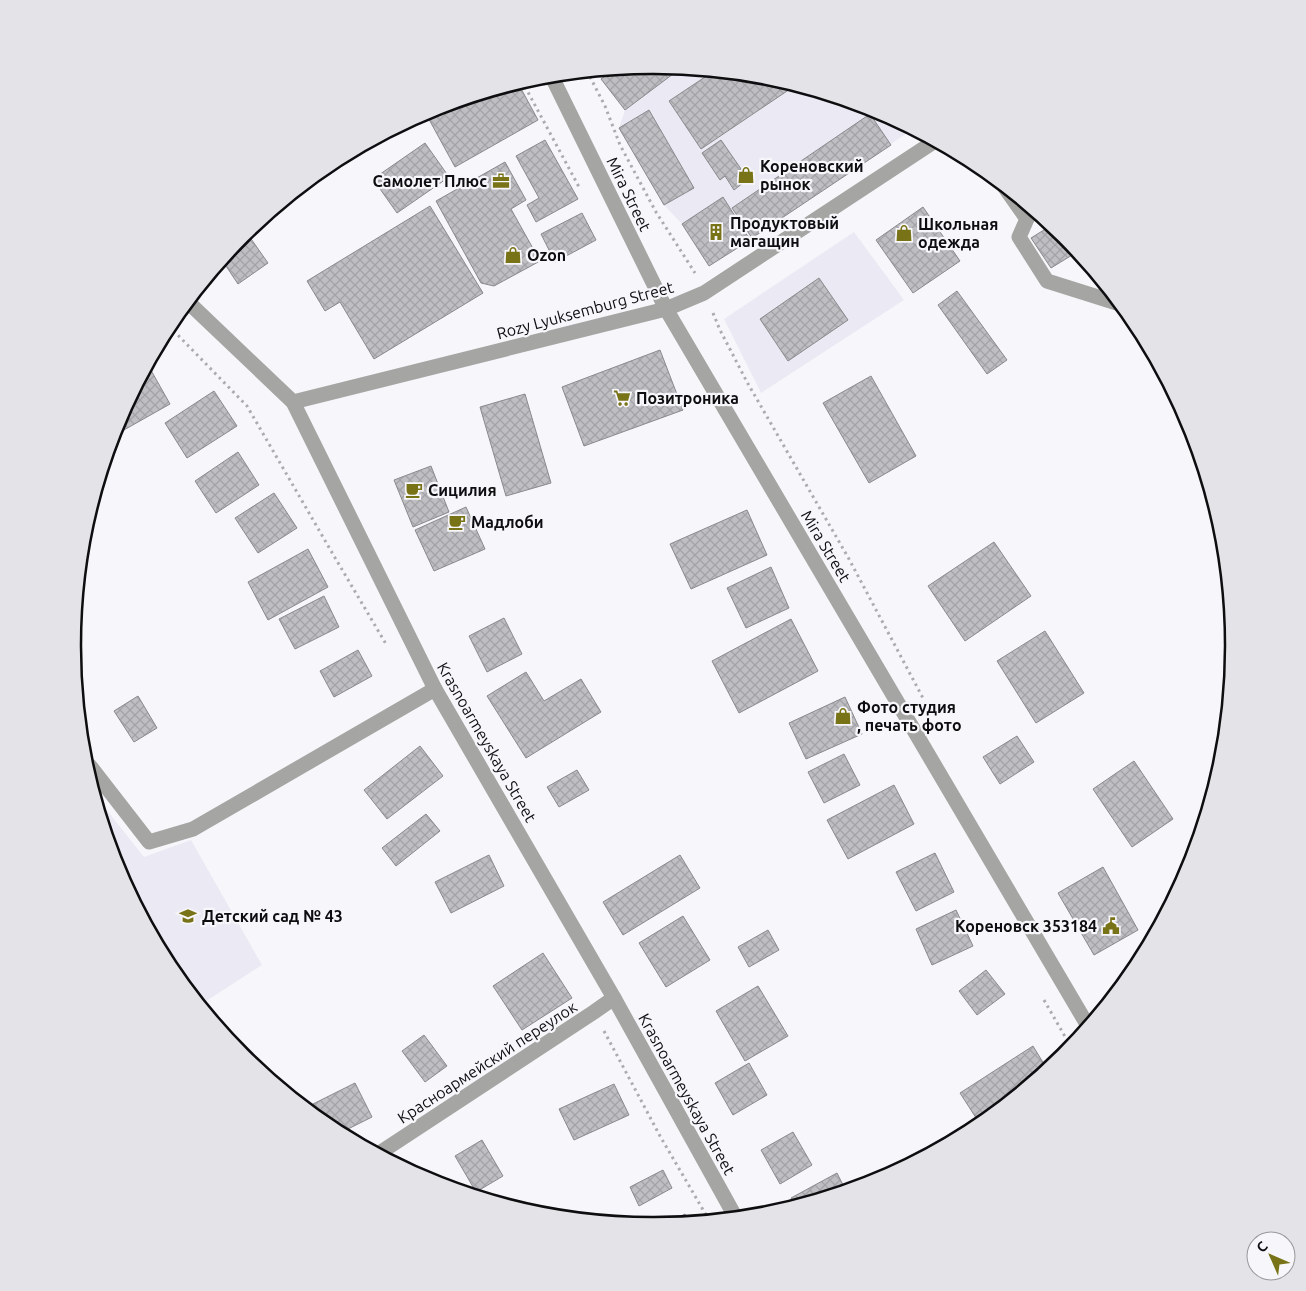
<svg xmlns="http://www.w3.org/2000/svg" width="1306" height="1291" viewBox="0 0 1306 1291" font-family="Ubuntu,sans-serif">
<style>
.built{fill:#ebe9f3}
.building{fill:url(#building-cross-hatch);stroke:#8a898d}
.lines{fill:none;stroke-linecap:round;stroke-linejoin:round}
.path{stroke:#acabae;stroke-width:3;stroke-dasharray:2.5 4;stroke-linecap:butt}
.minor{stroke:#a5a5a3;stroke-width:15}
.labels{text-anchor:middle;dominant-baseline:central;stroke-width:4.5;stroke-linejoin:round;paint-order:stroke}
.poi-label{font-size:16px;font-weight:bold;fill:#0e0d0f;stroke:#f7f6fa;text-anchor:start}
.street-label{font-size:16px;fill:#0e0d0f;stroke:#f7f6fa}
.rim{fill:none;stroke:#0e0d0f;stroke-width:2.5}
</style>
<defs>
<pattern id="building-cross-hatch" width="8" height="8" patternUnits="userSpaceOnUse" patternTransform="scale(1.25)"><rect width="8" height="8" fill="#bfbec2"/><path d="M0 0l8 8M0 8l8-8" fill="none" stroke="#a3a2a6"/></pattern>
</defs>
<rect width="100%" height="100%" fill="#f7f6fa"/>
<g class="built">
<path d="M653,65L767,76L875,109L913,129L750,240L709,266L682,224L664,205L619,128L625,110L601,79L597,71Z"/>
<path d="M854,232L904,300L761,393L724,319Z"/>
<path d="M94,794L144,857L191,840L262,965L200,1005L170,968L117,867Z"/>
</g>
<g class="building">
<path d="M653,65L681,68L625,110L601,79L615,69Z"/>
<path d="M714,71L767,76L796,85L701,149L669,101Z"/>
<path d="M518,83L538,120L455,167L425,112L431,109Z"/>
<path d="M649,110L694,188L664,205L619,128Z"/>
<path d="M870,114L891,145L752,238L732,208Z"/>
<path d="M545,140L578,199L536,222L527,205L539,198L516,156Z"/>
<path d="M721,140L748,179L734,190L725,176L720,180L702,153Z"/>
<path d="M425,143L449,177L397,213L373,179Z"/>
<path d="M505,162L526,200L511,209L540,261L494,286L481,283L436,201Z"/>
<path d="M723,197L750,240L709,266L682,224Z"/>
<path d="M430,206L483,293L374,359L340,302L325,311L307,281Z"/>
<path d="M923,207L960,261L913,293L876,240Z"/>
<path d="M582,213L596,240L555,262L541,234Z"/>
<path d="M1052,225L1064,235L1077,252L1051,268L1031,238Z"/>
<path d="M249,236L268,263L238,284L222,260L232,248Z"/>
<path d="M819,278L848,320L788,361L760,319Z"/>
<path d="M957,291L1007,360L987,374L938,305Z"/>
<path d="M660,350L683,410L584,446L562,387Z"/>
<path d="M148,365L170,404L115,435L114,433L117,423Z"/>
<path d="M871,376L916,456L869,483L823,403Z"/>
<path d="M214,391L237,426L187,458L165,423Z"/>
<path d="M525,394L551,483L506,496L480,407Z"/>
<path d="M238,452L259,485L216,513L195,481Z"/>
<path d="M431,466L449,512L413,527L394,480Z"/>
<path d="M274,493L297,528L258,553L235,518Z"/>
<path d="M466,507L485,549L434,571L415,530Z"/>
<path d="M747,510L767,555L691,589L670,544Z"/>
<path d="M994,542L1031,596L965,641L928,586Z"/>
<path d="M308,549L328,587L268,620L248,582Z"/>
<path d="M771,567L789,608L746,628L727,588Z"/>
<path d="M324,596L339,627L295,649L279,619Z"/>
<path d="M504,618L522,654L487,672L469,636Z"/>
<path d="M791,619L818,671L739,713L712,661Z"/>
<path d="M1045,631L1084,693L1036,723L997,661Z"/>
<path d="M358,650L372,676L334,697L320,671Z"/>
<path d="M526,672L544,701L581,679L601,712L526,758L487,696Z"/>
<path d="M138,696L157,728L134,742L114,711Z"/>
<path d="M845,697L862,734L806,759L789,723Z"/>
<path d="M1017,736L1034,762L1000,784L983,757Z"/>
<path d="M420,746L443,776L387,819L364,790Z"/>
<path d="M844,754L860,785L824,803L808,772Z"/>
<path d="M1134,761L1173,819L1132,847L1093,789Z"/>
<path d="M577,770L589,790L559,807L547,787Z"/>
<path d="M894,785L914,824L848,859L827,820Z"/>
<path d="M426,814L440,831L396,866L382,848Z"/>
<path d="M935,853L954,892L916,911L896,872Z"/>
<path d="M489,855L504,886L451,913L435,882Z"/>
<path d="M680,855L700,888L623,935L603,902Z"/>
<path d="M1103,867L1138,930L1094,955L1058,893Z"/>
<path d="M956,910L973,946L932,965L916,929Z"/>
<path d="M683,916L710,960L666,987L639,943Z"/>
<path d="M768,930L779,950L749,967L738,947Z"/>
<path d="M543,953L572,998L522,1030L493,986Z"/>
<path d="M986,970L1005,994L977,1015L959,991Z"/>
<path d="M758,986L788,1036L745,1061L716,1011Z"/>
<path d="M424,1035L447,1066L425,1082L402,1051Z"/>
<path d="M1033,1046L1047,1069L980,1124L960,1093Z"/>
<path d="M749,1063L767,1095L733,1115L715,1083Z"/>
<path d="M355,1083L372,1117L340,1133L330,1128L308,1110L307,1107Z"/>
<path d="M614,1084L629,1115L574,1140L559,1109Z"/>
<path d="M793,1132L812,1165L780,1184L761,1150Z"/>
<path d="M482,1140L503,1176L476,1192L455,1156Z"/>
<path d="M663,1170L672,1188L639,1206L630,1187Z"/>
<path d="M837,1173L846,1191L796,1206L791,1198Z"/>
<path d="M685,1214L689,1222L663,1225Z"/>
</g>
<g class="lines">
<g class="path">
<path d="M587,71L605,106L620,145L656,212L695,273"/>
<path d="M522,81L579,187"/>
<path d="M713,313L720,330L747,382L849,559L924,700"/>
<path d="M169,326L247,406L334,556L386,644"/>
<path d="M1044,1000L1071,1047"/>
<path d="M604,1031L660,1136L709,1220"/>
</g>
<g class="minor">
<path d="M551,75L666,309L1088,1026"/>
<path d="M1003,185L1027,219L1019,237L1047,281L1120,304"/>
<path d="M188,302L293,402L435,689L614,998L736,1218"/>
<path d="M293,402L666,309L704,293L935,141"/>
<path d="M85,764L90,766L149,842L193,829L435,689"/>
<path d="M378,1154L594,1012L614,998"/>
</g>
</g>
<defs>
<g id="shop-bare" transform="scale(1.35)"><path d="M-5-2.5h2.3a2.7 3.5 0 0 1 5.4 0H5L5.5 6h-11ZM-1.5-2.5h3a1.5 2.3 0 0 0-3 0Z" fill="#787316" stroke="#f7f6fa" stroke-width="2.5" paint-order="stroke"/></g>
<g id="office-bare" transform="scale(1.35)"><path d="M-6-3h4V-5.5h4V-3h4V5H-6ZM-1-4.5V-3h2v-1.5ZM-6 0V1H6V0Z" fill="#787316" stroke="#f7f6fa" stroke-width="2.5" paint-order="stroke"/></g>
<g id="building-bare" transform="scale(1.35)"><path d="M-4-6H4V6H1V3H-1V6H-4ZM-2.5-4.3h1.7v1.8h-1.7ZM.8-4.3h1.7v1.8H.8ZM-2.5-1h1.7V.8h-1.7ZM.8-1h1.7V.8H.8Z" fill="#787316" stroke="#f7f6fa" stroke-width="2.5" paint-order="stroke"/></g>
<g id="supermarket-bare" transform="scale(1.35)"><path d="M-6-5.5h2.5l.6 2H6L4.5 2H-2.5L-4.4-4H-6ZM-1.5 3.2a1.3 1.3 0 1 0 .1 0ZM3 3.2a1.3 1.3 0 1 0 .1 0Z" fill="#787316" stroke="#f7f6fa" stroke-width="2.5" paint-order="stroke"/></g>
<g id="cafe-bare" transform="scale(1.35)"><path d="M-5.5-4.5H6V0H3Q3 3.5 0 3.5H-2.5Q-5.5 3.5-5.5 0ZM3-3.2v2h1.7v-2ZM-6 4.5H4V6H-6Z" fill="#787316" stroke="#f7f6fa" stroke-width="2.5" paint-order="stroke"/></g>
<g id="school-bare" transform="scale(1.35)"><path d="M0-5L7-2L0 1L-7-2ZM-4 1L0 2.5L4 1V4Q0 6-4 4Z" fill="#787316" stroke="#f7f6fa" stroke-width="2.5" paint-order="stroke"/></g>
<g id="civic-bare" transform="scale(1.35)"><path d="M-.6-6.5H3V-4.5H.6V-3L4-1V1h2V6H-6V1h2V-1L-.6-3ZM-1.2 2.5V6h2.4V2.5Z" fill="#787316" stroke="#f7f6fa" stroke-width="2.5" paint-order="stroke"/></g>
</defs>
<g fill-rule="evenodd">
<use href="#shop-bare" x="746" y="175"/>
<use href="#office-bare" x="501" y="181"/>
<use href="#building-bare" x="716" y="232"/>
<use href="#shop-bare" x="904" y="233"/>
<use href="#shop-bare" x="513" y="255"/>
<use href="#supermarket-bare" x="622" y="398"/>
<use href="#cafe-bare" x="414" y="490"/>
<use href="#cafe-bare" x="457" y="522"/>
<use href="#shop-bare" x="843" y="716"/>
<use href="#school-bare" x="188" y="916"/>
<use href="#civic-bare" x="1111" y="926"/>
</g>
<g class="labels">
<g class="poi-label">
<text x="760" y="166">Кореновский<tspan x="760" dy="18">рынок</tspan></text>
<text x="487" y="181" text-anchor="end">Самолет Плюс</text>
<text x="730" y="223">Продуктовый<tspan x="730" dy="18">магащин</tspan></text>
<text x="918" y="224">Школьная<tspan x="918" dy="18">одежда</tspan></text>
<text x="527" y="255">Ozon</text>
<text x="636" y="398">Позитроника</text>
<text x="428" y="490">Сицилия</text>
<text x="471" y="522">Мадлоби</text>
<text x="857" y="707">Фото студия<tspan x="857" dy="18">, печать фото</tspan></text>
<text x="202" y="916">Детский сад № 43</text>
<text x="1097" y="926" text-anchor="end">Кореновск 353184</text>
</g>
<g class="street-label">
<text transform="translate(629 194) rotate(64)">Mira Street</text>
<text transform="translate(585 310) rotate(-15)">Rozy Lyuksemburg Street</text>
<text transform="translate(826 546) rotate(59)">Mira Street</text>
<text transform="translate(487 742) rotate(60)">Krasnoarmeyskaya Street</text>
<text transform="translate(487 1062) rotate(-33)">Красноармейский переулок</text>
<text transform="translate(687 1094) rotate(61)">Krasnoarmeyskaya Street</text>
</g>
</g>
<path d="M0 0H1306V1291H0ZM652 74H654A571 571 0 0 1 1225 645V646A571 571 0 0 1 654 1217H652A571 571 0 0 1 81 646V645A571 571 0 0 1 652 74Z" fill="#e4e3e7" fill-rule="evenodd"/>
<path class="rim" d="M652 74H654A571 571 0 0 1 1225 645V646A571 571 0 0 1 654 1217H652A571 571 0 0 1 81 646V645A571 571 0 0 1 652 74Z"/>
<g transform="translate(1271 1256) rotate(315)"><circle r="24" fill="#f7f6fa" stroke="#9a999c"/>
<path d="M0-4L9 19L0 12L-9 19Z" fill="#787316"/>
<text y="-8" font-size="14" font-weight="bold" text-anchor="middle" fill="#0e0d0f">С</text>
</g>
</svg>
